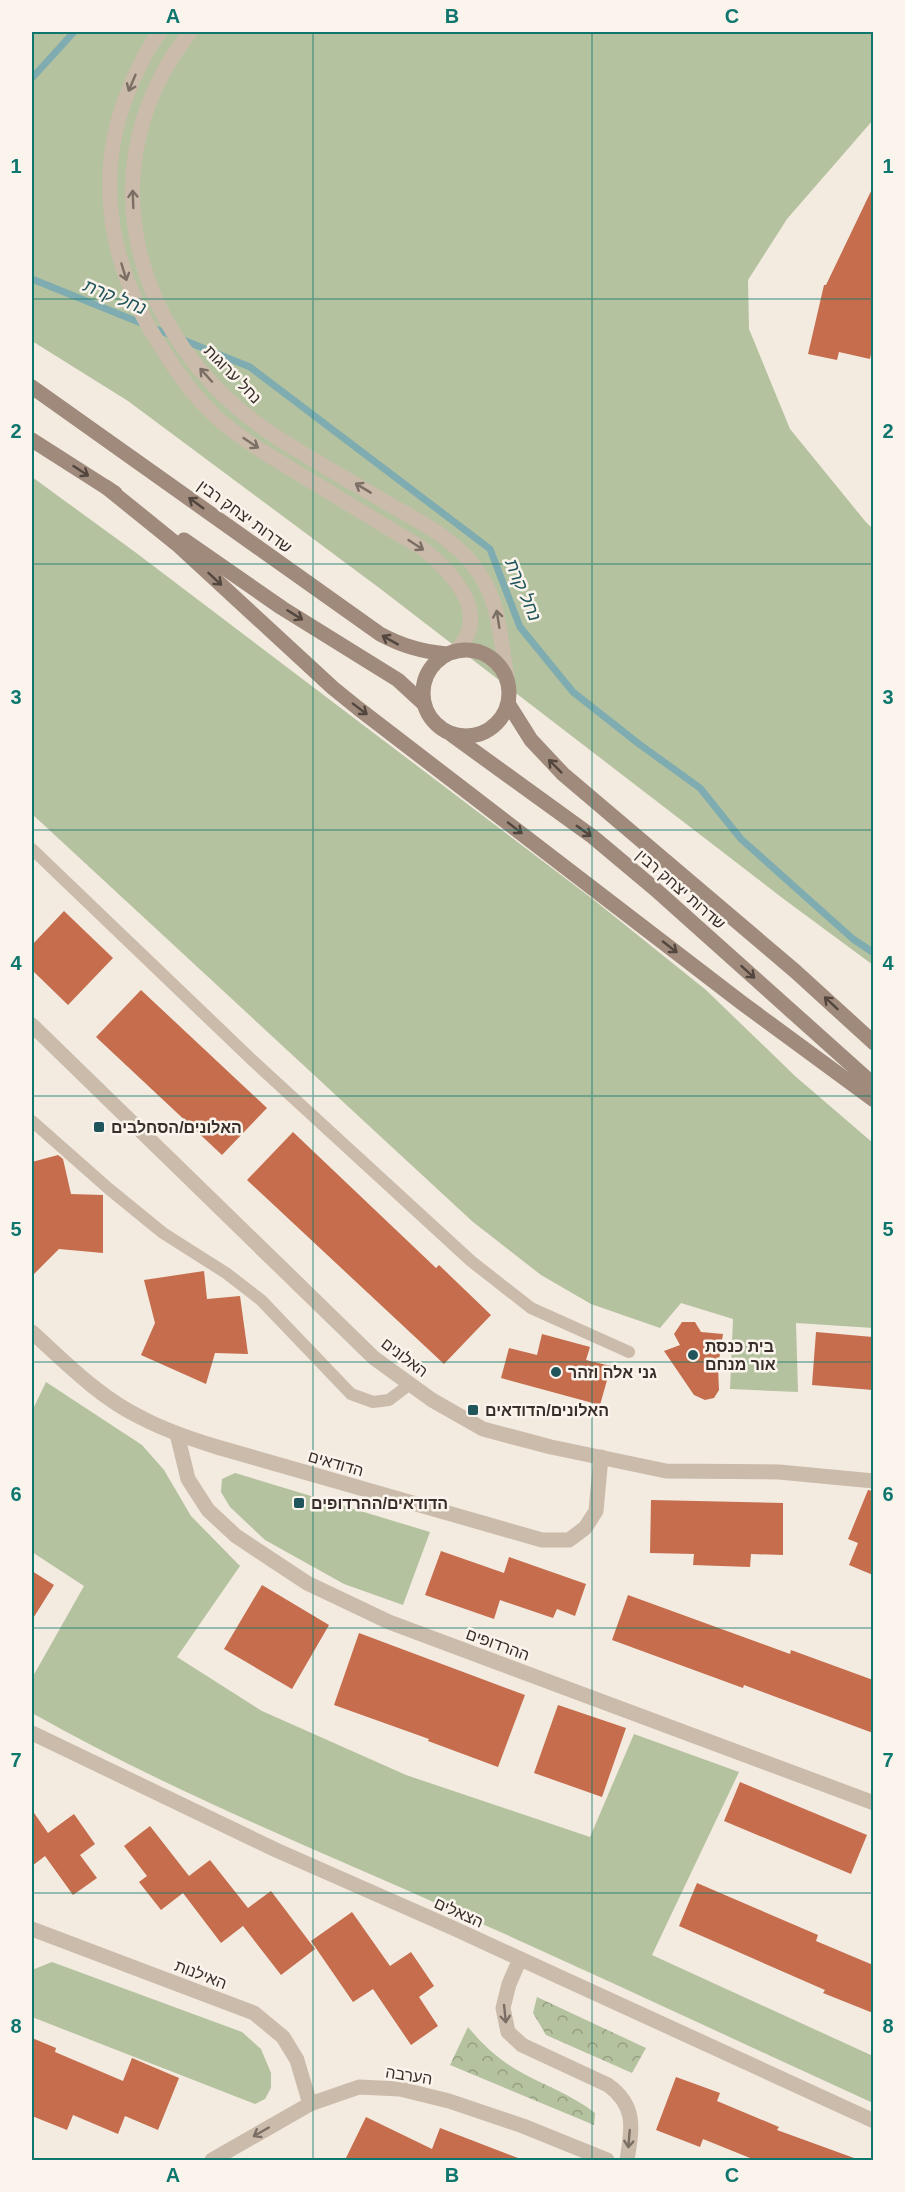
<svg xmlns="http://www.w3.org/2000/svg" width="905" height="2192" font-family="Arial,'Noto Sans Hebrew',sans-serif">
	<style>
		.green { fill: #b5c29f }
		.forest { fill: url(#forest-crowns) }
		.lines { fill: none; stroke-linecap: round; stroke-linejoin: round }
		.stream { stroke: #7facb0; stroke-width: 7 }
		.building { fill: #c56d4c }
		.service { stroke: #cbbbab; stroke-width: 12 }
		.minor { stroke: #cbbbab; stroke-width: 15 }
		.tertiary { stroke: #cbbbab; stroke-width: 15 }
		.secondary { stroke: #9f8a7c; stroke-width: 15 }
		.oneway { stroke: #7b6e64 }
		.oneway2 { stroke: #52463e }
		.grid { fill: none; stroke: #0f766e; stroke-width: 1.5; stroke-opacity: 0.55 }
		.poi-dot { fill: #20555b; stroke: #faf4ec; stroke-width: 2 }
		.labels { text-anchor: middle; stroke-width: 5; stroke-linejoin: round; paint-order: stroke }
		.street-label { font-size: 16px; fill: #392f2a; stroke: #faf4ec }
		.poi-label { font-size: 16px; font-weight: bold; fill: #392f2a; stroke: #faf4ec; text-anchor: start }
		.water-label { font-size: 18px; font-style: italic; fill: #20555b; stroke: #faf4ec }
		.neatline { fill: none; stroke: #0f766e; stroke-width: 2 }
		.grid-label { font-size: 20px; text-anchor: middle; font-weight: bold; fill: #0f766e }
	</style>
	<defs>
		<pattern id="forest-crowns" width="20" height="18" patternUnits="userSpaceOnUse" patternTransform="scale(1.5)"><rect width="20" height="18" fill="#b5c29f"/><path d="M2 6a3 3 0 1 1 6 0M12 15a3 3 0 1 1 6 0" fill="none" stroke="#949e82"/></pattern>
	</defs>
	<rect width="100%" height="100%" fill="#f3eae0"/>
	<g class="green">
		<polygon points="32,32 873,32 873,120 787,219 748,280 749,329 790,429 865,521 873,529 873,965 785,900 378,587 128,401 32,341"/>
		<polygon points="32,477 135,552 594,900 706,990 795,1076 873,1143 873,1328 796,1323 798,1392 730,1389 733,1319 681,1303 660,1328 591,1304 541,1275 473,1222 32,814"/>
		<path d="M46 1382 142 1445 164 1470 191 1516 240 1566 177 1657 262 1711 406 1775 590 1837 634 1734 739 1772 652 1955 873 2056V2103C735 2040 597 1975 458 1913 315 1849 168 1790 32 1713V1678L84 1586 32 1552V1411Z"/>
		<polygon points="235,1473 430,1532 403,1605 344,1584 265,1540 230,1507 221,1492 222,1479"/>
		<polygon points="52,1962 242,2032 261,2049 271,2073 271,2088 265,2099 255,2104 32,2017 32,1970"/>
	</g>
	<g class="forest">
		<polygon points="537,1997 646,2048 632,2073 546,2035 533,2013"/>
		<path d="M468 2027C482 2044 498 2059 517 2070 543 2085 571 2094 595 2113L594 2125 450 2065Z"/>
	</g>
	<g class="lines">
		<g class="stream">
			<polyline points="32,78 74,32"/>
			<polyline points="32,279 250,367 490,549 520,627 573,692 639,744 700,788 741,839 853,939 874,953"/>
		</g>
	</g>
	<g class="building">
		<polygon points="873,187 873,344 870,359 839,352 837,360 808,354 824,285 826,285"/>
		<polygon points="64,911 113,958 68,1005 32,970 32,945"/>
		<polygon points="141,990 267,1108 222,1155 96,1037"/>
		<polygon points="293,1132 436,1268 439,1265 491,1315 444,1364 247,1180"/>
		<polygon points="58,1155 63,1159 71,1194 103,1195 103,1253 59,1249 32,1276 32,1162"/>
		<polygon points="204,1271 207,1299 240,1296 248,1354 215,1353 206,1384 141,1355 155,1323 144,1280"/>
		<polygon points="682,1322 695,1322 701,1332 723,1334 718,1367 719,1390 714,1398 705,1400 694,1395 664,1351 680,1345 674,1334"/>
		<polygon points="816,1332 873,1337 873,1390 812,1385"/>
		<polygon points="542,1334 590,1347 586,1360 611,1366 600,1405 501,1378 509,1348 537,1355"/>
		<polygon points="868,1490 873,1491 873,1575 849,1565 858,1543 848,1539"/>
		<polygon points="651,1500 783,1503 783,1555 751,1554 750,1567 693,1565 694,1554 650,1553"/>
		<polygon points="441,1551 504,1573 509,1557 586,1584 575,1616 557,1609 553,1618 500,1600 494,1619 425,1595"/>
		<polygon points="32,1571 54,1585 32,1620"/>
		<polygon points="262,1585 329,1625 292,1689 224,1649"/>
		<polygon points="628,1595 790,1654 791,1650 873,1680 873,1733 744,1685 743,1688 612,1640"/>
		<polygon points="359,1633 525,1695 498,1767 428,1741 429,1739 334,1705"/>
		<polygon points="558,1705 626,1728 602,1797 534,1773"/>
		<polygon points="740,1782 867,1835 851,1874 724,1821"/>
		<polygon points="32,1810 48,1833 74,1814 95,1844 80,1855 97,1878 73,1895 45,1856 32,1866"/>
		<polygon points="150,1826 189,1876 210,1860 248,1908 271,1891 315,1949 281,1975 243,1926 221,1943 183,1893 161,1910 139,1882 147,1876 124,1846"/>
		<polygon points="697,1883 818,1935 816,1941 873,1965 873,2013 823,1993 825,1990 679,1926"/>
		<polygon points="352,1912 390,1966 411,1952 434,1986 419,1997 438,2026 411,2045 373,1989 353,2002 311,1941"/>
		<polygon points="32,2038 56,2048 55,2052 123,2081 132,2058 179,2078 158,2130 125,2116 118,2134 73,2115 67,2130 32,2116"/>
		<polygon points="676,2077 720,2093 717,2101 779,2127 777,2130 854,2158 853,2160 755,2160 703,2139 700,2147 656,2130"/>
		<polygon points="366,2117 432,2149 440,2128 518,2158 517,2160 345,2160"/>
	</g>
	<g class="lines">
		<g class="service">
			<polyline points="32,849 251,1059 471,1261 531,1308 629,1352"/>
			<polyline points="32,1121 109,1189 163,1233 226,1273 261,1300 351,1394 373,1402 389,1400 410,1384"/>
		</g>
		<g class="minor">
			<polyline points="32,1025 374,1358 432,1400 483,1429 551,1447 666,1471 779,1472 874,1481"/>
			<path d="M32 1332C65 1362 99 1397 140 1417 164 1430 191 1439 217 1447L542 1540H569L585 1528 596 1511 601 1457"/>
			<polyline points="177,1434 188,1479 208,1510 236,1536 307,1583 389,1622 874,1803"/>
			<polyline points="32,1929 254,2013 283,2037 297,2060 310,2104"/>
			<path d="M520 1959 509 1984 503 2008 508 2032 522 2045 608 2085C637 2106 632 2129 627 2160"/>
			<polyline points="212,2160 310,2104 359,2087 400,2089 449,2101 523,2126 607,2160"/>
		</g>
		<g class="tertiary">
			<path d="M160 32C147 48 138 68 130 87 91 178 111 273 165 353 179 376 196 398 216 417 243 441 275 459 306 478 344 501 383 525 422 548 453 573 493 615 455 652"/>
			<path d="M190 32C85 165 132 337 266 430 307 458 351 481 394 507 423 523 453 539 474 566 501 601 499 635 507 676"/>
			<polyline points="32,1733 276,1850 453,1928 874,2121"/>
		</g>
		<g class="secondary">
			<path d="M32 387 380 634C402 646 421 651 446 654"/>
			<polyline points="32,440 115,493"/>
			<polyline points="106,487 179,546 333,688 359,709 742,1003 874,1100"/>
			<polyline points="184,540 282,608 398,680 424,704"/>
			<circle cx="466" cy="693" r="43"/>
			<polyline points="509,705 531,740 563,774 795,971 874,1043"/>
			<polyline points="452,735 593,837 655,889 874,1085"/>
		</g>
	</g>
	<defs><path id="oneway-shaft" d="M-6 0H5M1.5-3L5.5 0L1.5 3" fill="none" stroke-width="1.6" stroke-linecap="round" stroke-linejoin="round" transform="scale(1.5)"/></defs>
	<g class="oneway">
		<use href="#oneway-shaft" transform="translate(132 83) rotate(113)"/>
		<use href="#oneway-shaft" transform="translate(133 199) rotate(-92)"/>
		<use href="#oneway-shaft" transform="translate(124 272) rotate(73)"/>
		<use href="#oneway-shaft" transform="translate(206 375) rotate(-132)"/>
		<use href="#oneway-shaft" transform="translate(251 443) rotate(34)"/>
		<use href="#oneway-shaft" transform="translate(363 488) rotate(-149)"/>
		<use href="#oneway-shaft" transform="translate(416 545) rotate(33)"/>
		<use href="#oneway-shaft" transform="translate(498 619) rotate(-99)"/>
		<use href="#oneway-shaft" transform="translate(505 2014) rotate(84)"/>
		<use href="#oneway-shaft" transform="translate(261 2132) rotate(150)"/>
		<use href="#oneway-shaft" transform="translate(629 2139) rotate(95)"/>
	</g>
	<g class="oneway2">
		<use href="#oneway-shaft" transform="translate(81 471) rotate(33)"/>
		<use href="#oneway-shaft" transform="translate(196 503) rotate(-144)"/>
		<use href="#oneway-shaft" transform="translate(215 579) rotate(43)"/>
		<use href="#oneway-shaft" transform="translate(295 615) rotate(32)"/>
		<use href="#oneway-shaft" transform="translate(390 640) rotate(-151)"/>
		<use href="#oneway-shaft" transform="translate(360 709) rotate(37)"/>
		<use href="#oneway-shaft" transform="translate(555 766) rotate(-135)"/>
		<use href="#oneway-shaft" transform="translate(515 828) rotate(38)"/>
		<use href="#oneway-shaft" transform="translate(584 831) rotate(36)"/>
		<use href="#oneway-shaft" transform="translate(670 947) rotate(38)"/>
		<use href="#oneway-shaft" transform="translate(748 972) rotate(42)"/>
		<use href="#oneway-shaft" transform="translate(831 1003) rotate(-137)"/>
	</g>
	<path class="grid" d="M313 32V2160M592 32V2160M32 299H874M32 564H874M32 830H874M32 1096H874M32 1362H874M32 1628H874M32 1893H874"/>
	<g class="poi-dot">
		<rect x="93" y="1121" width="12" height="12" rx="3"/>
		<circle cx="693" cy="1355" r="6"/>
		<circle cx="556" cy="1372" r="6"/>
		<rect x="467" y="1404" width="12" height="12" rx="3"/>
		<rect x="293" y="1497" width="12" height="12" rx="3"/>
	</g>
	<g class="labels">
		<g class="street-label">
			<text transform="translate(233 374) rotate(46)" y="6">נחל ערוגות</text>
			<text transform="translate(245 516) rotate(36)" y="6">שדרות יצחק רבין</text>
			<text transform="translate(681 889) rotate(41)" y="6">שדרות יצחק רבין</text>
			<text transform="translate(405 1357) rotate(37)" y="6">האלונים</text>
			<text transform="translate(336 1463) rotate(16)" y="6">הדודאים</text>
			<text transform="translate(498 1644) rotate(20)" y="6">ההרדופים</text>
			<text transform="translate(459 1912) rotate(24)" y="6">הצאלים</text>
			<text transform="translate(201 1974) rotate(21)" y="6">האילנות</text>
			<text transform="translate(409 2075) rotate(9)" y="6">הערבה</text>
		</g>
		<g class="poi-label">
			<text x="111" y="1133">האלונים/הסחלבים</text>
			<text x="705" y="1352">בית כנסת<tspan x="705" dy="18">אור מנחם</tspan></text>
			<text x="568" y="1378">גני אלה וזהר</text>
			<text x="485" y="1416">האלונים/הדודאים</text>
			<text x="311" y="1509">הדודאים/ההרדופים</text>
		</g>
		<g class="water-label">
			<text transform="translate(115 297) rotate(22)" y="6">נחל קרת</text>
			<text transform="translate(523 590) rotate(67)" y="6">נחל קרת</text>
		</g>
	</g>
	<rect width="905" height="2192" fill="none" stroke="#faf4ec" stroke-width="66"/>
	<rect x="33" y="33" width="839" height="2126" class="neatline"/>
	<g class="grid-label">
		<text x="173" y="23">A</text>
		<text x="452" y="23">B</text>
		<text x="732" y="23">C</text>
		<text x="16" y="173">1</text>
		<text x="888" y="173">1</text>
		<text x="16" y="438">2</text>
		<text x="888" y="438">2</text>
		<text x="16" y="704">3</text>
		<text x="888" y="704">3</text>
		<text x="16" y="970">4</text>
		<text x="888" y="970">4</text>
		<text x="16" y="1236">5</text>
		<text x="888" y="1236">5</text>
		<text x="16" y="1501">6</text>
		<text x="888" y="1501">6</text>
		<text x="16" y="1767">7</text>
		<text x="888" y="1767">7</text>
		<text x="16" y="2033">8</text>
		<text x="888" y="2033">8</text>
		<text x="173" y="2182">A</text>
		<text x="452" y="2182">B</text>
		<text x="732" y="2182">C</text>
	</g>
</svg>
